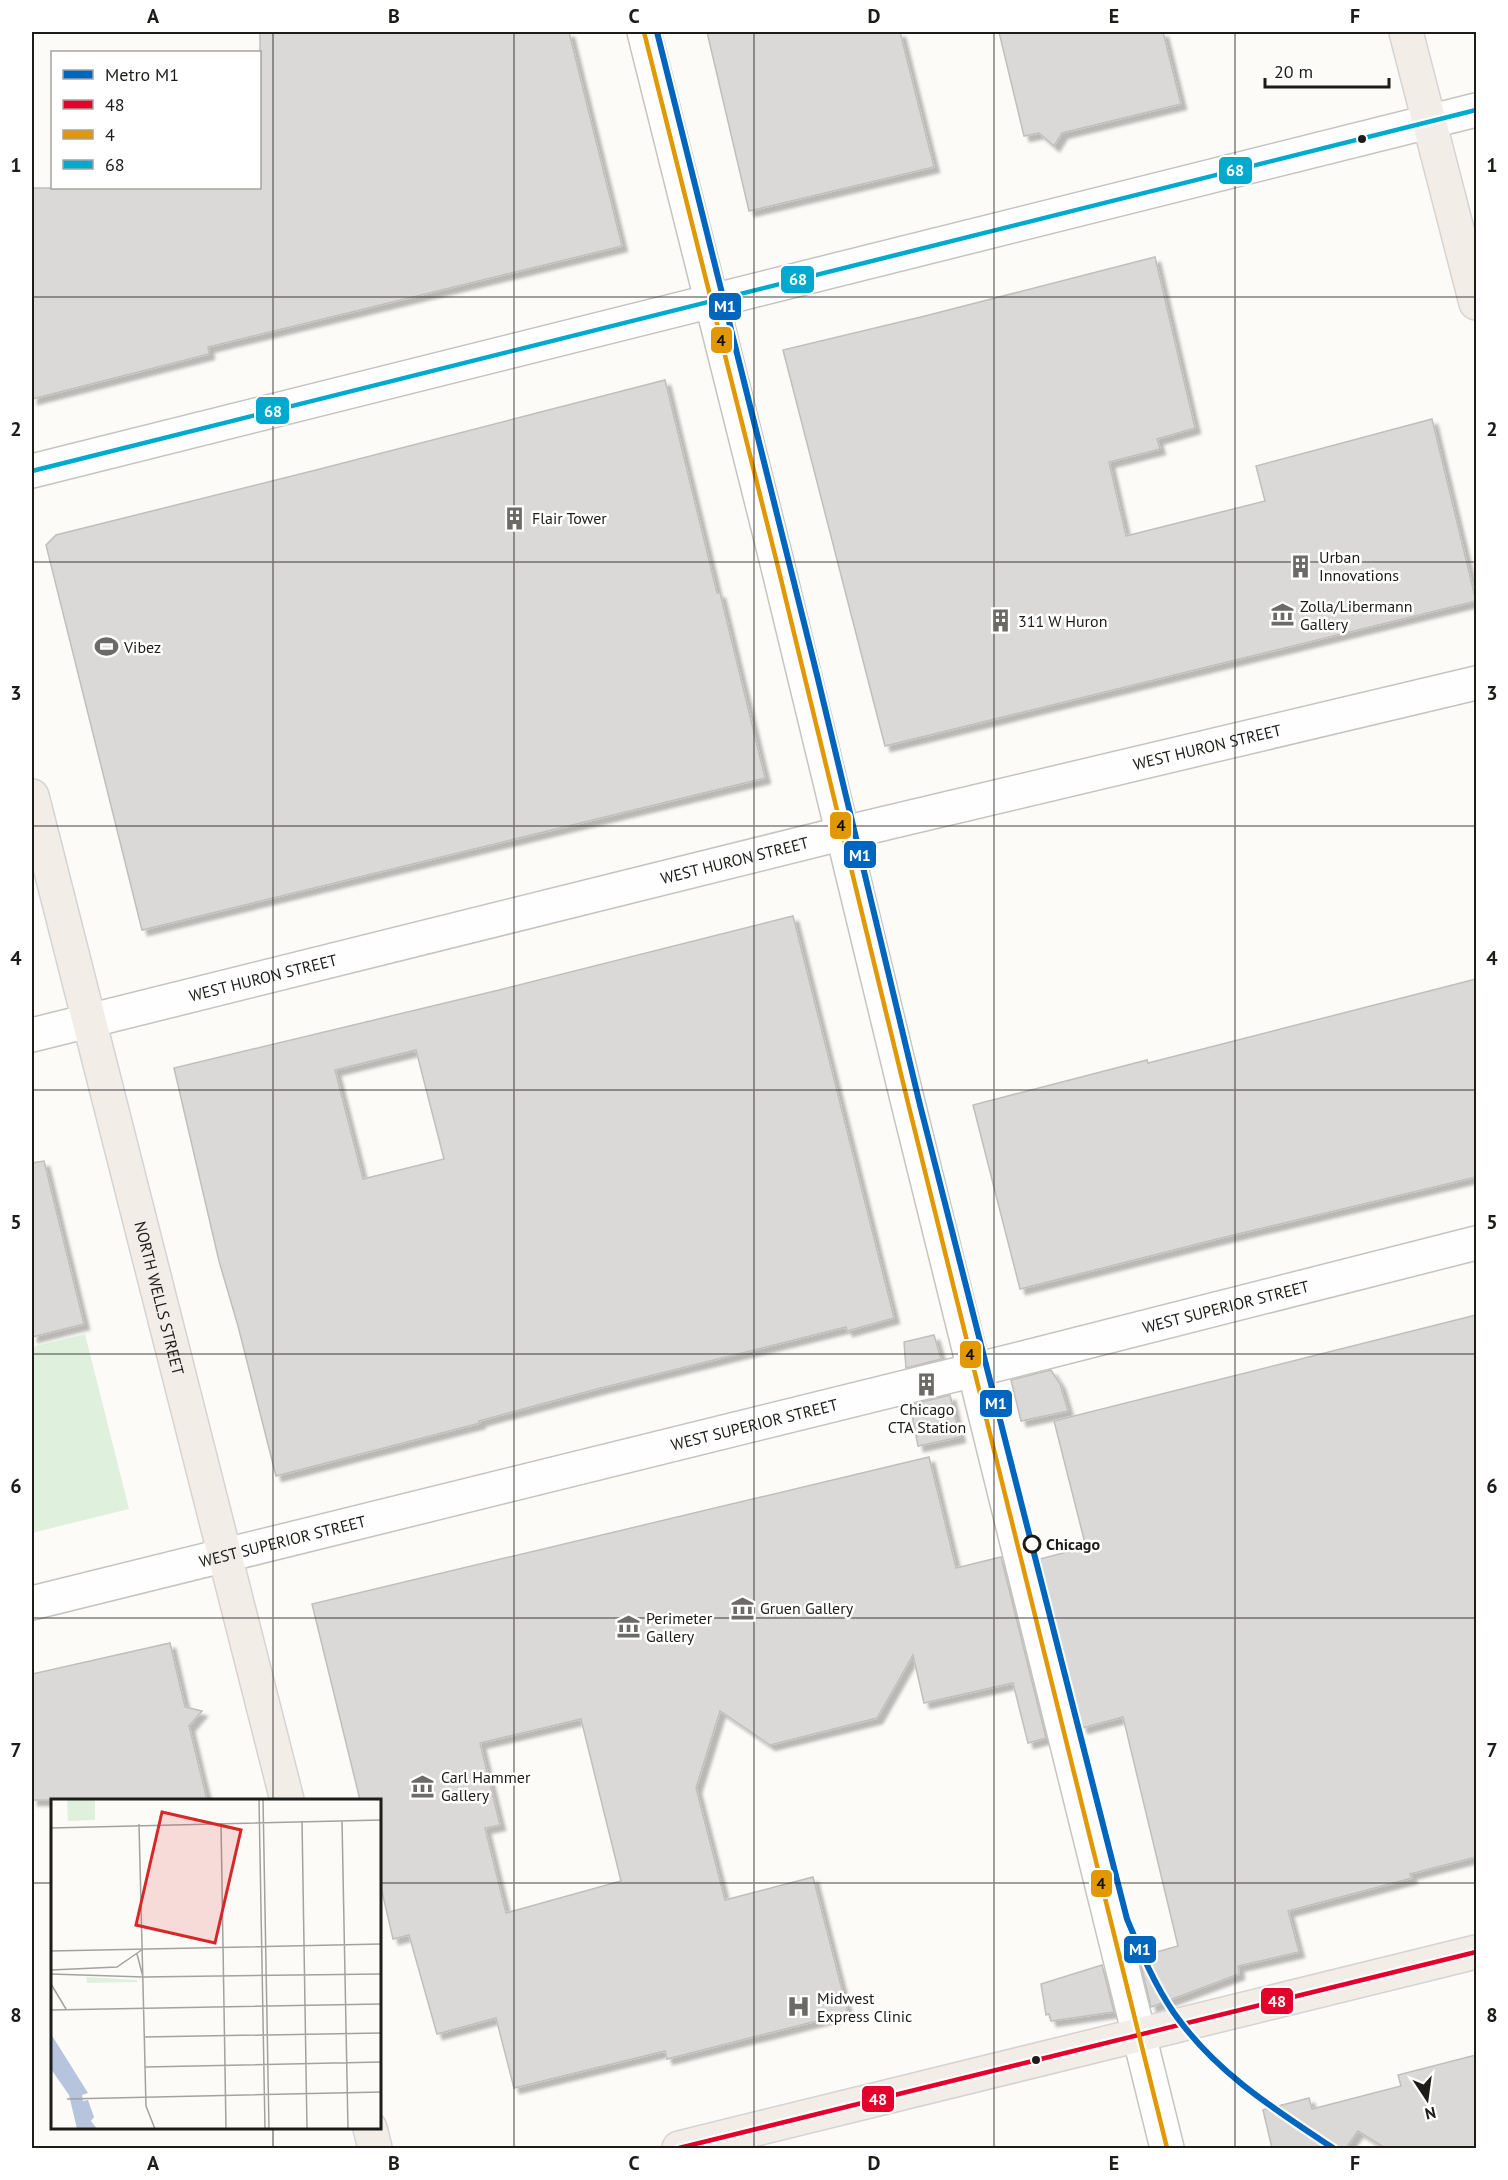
<svg xmlns="http://www.w3.org/2000/svg" width="1508" height="2180" font-family="'PT Sans',sans-serif">
	<style>
		.green { fill: #dff1dd }
		.building { fill: #dbd9d8; stroke: #c1bfbe; stroke-width: 1.5; fill-rule: evenodd; filter: url(#shadow) }
		.lines { fill: none; stroke-linecap: round; stroke-linejoin: round }
		.minor-casing { stroke: #c6c4c1; stroke-width: 36 }
		.major-casing { stroke: #d6d4d2; stroke-width: 36 }
		.minor { stroke: #fffefe; stroke-width: 33 }
		.major { stroke: #f2ede7; stroke-width: 33 }
		.bus-1-casing { stroke: #fff; stroke-width: 9 }
		.bus-2-casing { stroke: #fff; stroke-width: 9 }
		.bus-3-casing { stroke: #fff; stroke-width: 9 }
		.bus-1 { stroke: #e4002b; stroke-width: 4.5 }
		.bus-2 { stroke: #e19802; stroke-width: 4.5 }
		.bus-3 { stroke: #00a9ce; stroke-width: 4.5 }
		.metro-1-casing { stroke: #fff; stroke-width: 10 }
		.metro-1 { stroke: #0065bd; stroke-width: 6 }
		.grid { fill: none; stroke: #1d1c19; stroke-width: 1.5; stroke-opacity: 0.55 }
		.bus-dot { fill: #1d1c19; stroke: #fff; stroke-width: 2 }
		.stop-dot { fill: #fff; stroke: #1d1c19; stroke-width: 3 }
		.labels { text-anchor: middle; stroke-width: 5; stroke-linejoin: round; paint-order: stroke }
		.poi-label { font-size: 16px; fill: #1d1c19; stroke: #fff; text-anchor: start }
		.street-label { font-size: 16px; fill: #1d1c19; stroke: #fff }
		.stop-label { font-size: 16px; font-weight: bold; fill: #1d1c19; stroke: #fff; text-anchor: start }
		.inset-road { fill: none; stroke: #a3a29e; stroke-width: 1.5 }
		.view { fill: #d62828; fill-opacity: 0.15; stroke: #d62828; stroke-width: 3 }
		.inset-edge { fill: none; stroke: #1d1c19; stroke-width: 3 }
		.line-badge { stroke: #fff; stroke-width: 2 }
		.badge-label { font-size: 16px; text-anchor: middle; font-weight: bold; fill: #fff }
		.pale-badge-label { font-size: 16px; text-anchor: middle; font-weight: bold; fill: #111 }
		.neatline { fill: none; stroke: #1d1c19; stroke-width: 2 }
		.grid-label { font-size: 20px; text-anchor: middle; font-weight: bold; fill: #1d1c19 }
	</style>
	<defs>
		<filter id="shadow"><feDropShadow dx="5.5" dy="5.5" stdDeviation="1.5" flood-color="#0004"/></filter>
	</defs>
	<rect width="100%" height="100%" fill="#fcfbf7"/>
	<polygon class="green" points="85,1334 129,1509 32,1533 32,1347"/>
	<g class="building">
		<polygon points="260,32 569,32 622,246 208,347 209,354 32,399 32,188 260,188"/>
		<polygon points="707,32 900,32 934,167 749,211"/>
		<polygon points="999,32 1163,32 1181,104 1062,133 1054,146 1039,133 1024,136"/>
		<polygon points="1155,257 1195,428 1157,439 1160,449 1109,462 1126,536 1265,501 1256,466 1432,419 1476,601 885,746 783,350 925,316"/>
		<polygon points="665,380 717,593 720,593 765,778 142,930 46,545 56,535 316,470"/>
		<path d="M793 916 894 1318 847 1331 846 1327 597 1389 479 1421 480 1423 276 1476 238 1326 219 1261 174 1068 495 991ZM416 1050 444 1159 363 1179 335 1070Z"/>
		<polygon points="1476,979 1476,1177 1217,1239 1020,1289 973,1105 1147,1060 1148,1063"/>
		<polygon points="44,1161 84,1324 32,1337 32,1163"/>
		<polygon points="1476,1315 1476,1857 1410,1874 1412,1878 1288,1911 1299,1952 1238,1966 1239,1974 1151,2007 1139,1957 1178,1946 1123,1717 1082,1728 1040,1559 1086,1547 1054,1421"/>
		<polygon points="934,1335 941,1359 906,1368 904,1342"/>
		<polygon points="1051,1370 1060,1384 1068,1411 1021,1421 1011,1380"/>
		<polygon points="950,1395 960,1437 918,1446 910,1405"/>
		<path d="M929 1457 956 1568 1001 1557 1046 1738 1028 1743 1013 1683 924 1703 913 1655 877 1718 770 1745 720 1711 696 1788 725 1900 813 1877 848 2013 667 2059 665 2051 514 2088 496 2018 437 2034 409 1935 393 1939 380 1883V1800H360L312 1604ZM581 1719 621 1881 506 1913 485 1828 500 1825 480 1743Z"/>
		<polygon points="170,1643 185,1707 202,1711 189,1726 207,1800 32,1800 32,1674"/>
		<polygon points="1102,1965 1114,2012 1051,2021 1049,2014 1046,2015 1041,1984"/>
		<polygon points="1476,2055 1476,2148 1385,2148 1358,2131 1346,2148 1272,2148 1263,2110 1309,2098 1312,2109 1401,2086 1398,2075"/>
	</g>
	<g class="lines">
		<defs>
			<g id="minor">
				<polyline points="644,32 777,563 908,1103 1167,2148"/>
				<polyline points="32,471 1476,110"/>
				<path id="s1" d="M32 1035 844 833 1476 683"/>
				<path id="s2" d="M32 1603 1031 1356 1476 1243"/>
			</g>
			<g id="major">
				<polyline points="1406,32 1476,303"/>
				<path id="s3" d="M32 796 287 1800"/>
				<polyline points="370,2128 375,2148"/>
				<polyline points="679,2148 1476,1952"/>
			</g>
		</defs>
		<use href="#minor" class="minor-casing"/>
		<use href="#major" class="major-casing"/>
		<use href="#minor" class="minor"/>
		<use href="#major" class="major"/>
		<defs>
			<polyline id="bus-1" points="679,2148 1476,1952"/>
			<polyline id="bus-2" points="644,32 777,563 908,1103 1167,2148"/>
			<polyline id="bus-3" points="32,471 1476,110"/>
		</defs>
		<use href="#bus-1" class="bus-1-casing"/>
		<use href="#bus-2" class="bus-2-casing"/>
		<use href="#bus-3" class="bus-3-casing"/>
		<use href="#bus-1" class="bus-1"/>
		<use href="#bus-2" class="bus-2"/>
		<use href="#bus-3" class="bus-3"/>
		<defs>
			<path id="metro-1" d="M657 32 817 675 920 1105 1127 1919C1140 1950 1154 1984 1174 2013 1215 2072 1274 2109 1333 2148"/>
		</defs>
		<use href="#metro-1" class="metro-1-casing"/>
		<use href="#metro-1" class="metro-1"/>
	</g>
	<path class="grid" d="M273 32V1800M514 32V2148M754 32V2148M994 32V2148M1235 32V2148M32 297H1476M32 562H1476M32 826H1476M32 1090H1476M32 1354H1476M32 1618H1476M32 1883H52M380 1883H1476M273 2128V2148"/>
	<defs>
		<symbol id="building-bare" viewBox="-9 -9 18 18"><path d="M-4-6H4V6H1V3H-1V6H-4ZM-2.5-4.3h1.7v1.8h-1.7ZM.8-4.3h1.7v1.8H.8ZM-2.5-1h1.7V.8h-1.7ZM.8-1h1.7V.8H.8Z" fill="#6b6a67" stroke="#fff" stroke-width="2.5" paint-order="stroke"/></symbol>
		<symbol id="museum-bare" viewBox="-9 -9 18 18"><path d="M0-6L6-3V-2H-6V-3ZM-5-1h2V3h-2ZM-1-1h2V3h-2ZM3-1h2V3H3ZM-6 4H6V6H-6Z" fill="#6b6a67" stroke="#fff" stroke-width="2.5" paint-order="stroke"/></symbol>
		<symbol id="stadium-bare" viewBox="-9 -9 18 18"><path d="M0-5a6.5 5 0 1 0 0 10a6.5 5 0 1 0 0-10ZM-3.5-1.8h7v3.6h-7Z" fill="#6b6a67" stroke="#fff" stroke-width="2.5" paint-order="stroke"/></symbol>
		<symbol id="hospital-bare" viewBox="-9 -9 18 18"><path d="M-5-5h3v3.5h4V-5h3V5h-3V1.5h-4V5h-3Z" fill="#6b6a67" stroke="#fff" stroke-width="2.5" paint-order="stroke"/></symbol>
	</defs>
	<g fill-rule="evenodd">
		<use href="#building-bare" x="498" y="502" width="33" height="33"/>
		<use href="#building-bare" x="1284" y="550" width="33" height="33"/>
		<use href="#museum-bare" x="1266" y="598" width="33" height="33"/>
		<use href="#building-bare" x="984" y="604" width="33" height="33"/>
		<use href="#stadium-bare" x="90" y="630" width="33" height="33"/>
		<use href="#building-bare" x="910" y="1368" width="33" height="33"/>
		<use href="#museum-bare" x="726" y="1592" width="33" height="33"/>
		<use href="#museum-bare" x="612" y="1610" width="33" height="33"/>
		<use href="#museum-bare" x="406" y="1770" width="33" height="33"/>
		<use href="#hospital-bare" x="782" y="1990" width="33" height="33"/>
	</g>
	<g class="bus-dot">
		<circle cx="1362" cy="139" r="5"/>
		<circle cx="1036" cy="2060" r="5"/>
	</g>
	<circle class="stop-dot" cx="1032" cy="1544" r="8"/>
	<g class="labels">
		<g class="poi-label">
			<text x="532" y="524">Flair Tower</text>
			<text x="1319" y="563">Urban<tspan x="1319" dy="18">Innovations</tspan></text>
			<text x="1300" y="612">Zolla/Libermann<tspan x="1300" dy="18">Gallery</tspan></text>
			<text x="1018" y="627">311 W Huron</text>
			<text x="124" y="653">Vibez</text>
			<text x="927" y="1415" text-anchor="middle">Chicago<tspan x="927" dy="18">CTA Station</tspan></text>
			<text x="760" y="1614">Gruen Gallery</text>
			<text x="646" y="1624">Perimeter<tspan x="646" dy="18">Gallery</tspan></text>
			<text x="441" y="1783">Carl Hammer<tspan x="441" dy="18">Gallery</tspan></text>
			<text x="817" y="2004">Midwest<tspan x="817" dy="18">Express Clinic</tspan></text>
		</g>
		<g class="street-label">
			<text dy="6" stroke="none"><textPath href="#s1" startOffset="1210">WEST HURON STREET</textPath></text>
			<text dy="6" stroke="none"><textPath href="#s1" startOffset="724">WEST HURON STREET</textPath></text>
			<text dy="6" stroke="none"><textPath href="#s1" startOffset="238">WEST HURON STREET</textPath></text>
			<text dy="6" stroke="none"><textPath href="#s3" startOffset="518">NORTH WELLS STREET</textPath></text>
			<text dy="6" stroke="none"><textPath href="#s2" startOffset="1230">WEST SUPERIOR STREET</textPath></text>
			<text dy="6" stroke="none"><textPath href="#s2" startOffset="744">WEST SUPERIOR STREET</textPath></text>
			<text dy="6" stroke="none"><textPath href="#s2" startOffset="258">WEST SUPERIOR STREET</textPath></text>
		</g>
		<g class="stop-label">
			<text x="1046" y="1550">Chicago</text>
		</g>
	</g>
	<g transform="translate(51 1799)">
		<rect width="330" height="330" fill="#fcfbf7"/>
		<path d="M16 0H44V21L17 22ZM35 178 86 181V183L36 184Z" fill="#dff1dd"/>
		<path d="M0 235 37 294 31 296 32 302 37 301 43 318 40 322 46 330H26L18 296 0 270Z" fill="#b7c4de"/>
		<path class="inset-road" d="M208 0 214 330M212 0 218 330M251 22 256 330M291 22 297 330M170 24 175 330M88 25 95 307 104 330M0 29 330 21M0 152 330 145M0 171 66 168 92 150M0 175 92 178 86 155M92 178 330 175M0 185 15 210M0 211 330 205M93 238 330 234M94 268 330 263M16 300 330 293"/>
		<path class="view" d="M111 13 190 31 164 144 85 126Z"/>
		<rect width="330" height="330" class="inset-edge"/>
	</g>
	<g class="line-badge">
		<rect x="1218" y="156" width="35" height="29" rx="6" fill="#00a9ce"/>
		<rect x="780" y="265" width="35" height="29" rx="6" fill="#00a9ce"/>
		<rect x="708" y="292" width="34" height="29" rx="6" fill="#0065bd"/>
		<rect x="710" y="326" width="23" height="28" rx="6" fill="#e19802"/>
		<rect x="255" y="396" width="35" height="29" rx="6" fill="#00a9ce"/>
		<rect x="829" y="811" width="23" height="29" rx="6" fill="#e19802"/>
		<rect x="843" y="840" width="34" height="29" rx="6" fill="#0065bd"/>
		<rect x="959" y="1340" width="23" height="29" rx="6" fill="#e19802"/>
		<rect x="979" y="1389" width="34" height="29" rx="6" fill="#0065bd"/>
		<rect x="1090" y="1869" width="23" height="29" rx="6" fill="#e19802"/>
		<rect x="1123" y="1935" width="34" height="29" rx="6" fill="#0065bd"/>
		<rect x="1260" y="1987" width="34" height="28" rx="6" fill="#e4002b"/>
		<rect x="861" y="2085" width="34" height="28" rx="6" fill="#e4002b"/>
	</g>
	<g class="badge-label">
		<text x="1235" y="176">68</text>
		<text x="798" y="285">68</text>
		<text x="725" y="312">M1</text>
		<text x="273" y="417">68</text>
		<text x="860" y="861">M1</text>
		<text x="996" y="1409">M1</text>
		<text x="1140" y="1955">M1</text>
		<text x="1277" y="2007">48</text>
		<text x="878" y="2105">48</text>
	</g>
	<g class="pale-badge-label">
		<text x="721" y="346">4</text>
		<text x="841" y="831">4</text>
		<text x="970" y="1360">4</text>
		<text x="1101" y="1889">4</text>
	</g>
	<rect width="1508" height="2180" fill="none" stroke="#ffffff" stroke-width="66"/>
	<rect x="51" y="51" width="210" height="138" fill="#ffffff" stroke="#a5a4a3" stroke-width="1.5"/>
	<rect x="63" y="70" width="30" height="9" fill="#0065bd" stroke="#a5a4a3" stroke-width="1.5"/>
	<text x="105" y="81" font-size="18" fill="#1d1c19">Metro M1</text>
	<rect x="63" y="100" width="30" height="9" fill="#e4002b" stroke="#a5a4a3" stroke-width="1.5"/>
	<text x="105" y="111" font-size="18" fill="#1d1c19">48</text>
	<rect x="63" y="130" width="30" height="9" fill="#e19802" stroke="#a5a4a3" stroke-width="1.5"/>
	<text x="105" y="141" font-size="18" fill="#1d1c19">4</text>
	<rect x="63" y="160" width="30" height="9" fill="#00a9ce" stroke="#a5a4a3" stroke-width="1.5"/>
	<text x="105" y="171" font-size="18" fill="#1d1c19">68</text>
	<g transform="translate(1427 2099) rotate(167)" stroke="#ffffff" stroke-width="4.5" paint-order="stroke">
	<path d="M0-4.5L10 22L0 15L-10 22Z" fill="#1d1c19"/>
	<text y="-9" font-size="16" font-weight="bold" text-anchor="middle" fill="#1d1c19">N</text>
	</g>
	<path d="M1265 78v9h124v-9" fill="none" stroke="#1d1c19" stroke-width="3"/>
	<text x="1274" y="78" font-size="18" fill="#1d1c19" stroke="#ffffff" stroke-width="4.5" paint-order="stroke">20 m</text>
	<rect x="33" y="33" width="1442" height="2114" class="neatline"/>
	<g class="grid-label">
		<text x="153" y="23">A</text>
		<text x="394" y="23">B</text>
		<text x="634" y="23">C</text>
		<text x="874" y="23">D</text>
		<text x="1114" y="23">E</text>
		<text x="1355" y="23">F</text>
		<text x="16" y="172">1</text>
		<text x="1492" y="172">1</text>
		<text x="16" y="436">2</text>
		<text x="1492" y="436">2</text>
		<text x="16" y="700">3</text>
		<text x="1492" y="700">3</text>
		<text x="16" y="965">4</text>
		<text x="1492" y="965">4</text>
		<text x="16" y="1229">5</text>
		<text x="1492" y="1229">5</text>
		<text x="16" y="1493">6</text>
		<text x="1492" y="1493">6</text>
		<text x="16" y="1757">7</text>
		<text x="1492" y="1757">7</text>
		<text x="16" y="2022">8</text>
		<text x="1492" y="2022">8</text>
		<text x="153" y="2170">A</text>
		<text x="394" y="2170">B</text>
		<text x="634" y="2170">C</text>
		<text x="874" y="2170">D</text>
		<text x="1114" y="2170">E</text>
		<text x="1355" y="2170">F</text>
	</g>
</svg>
